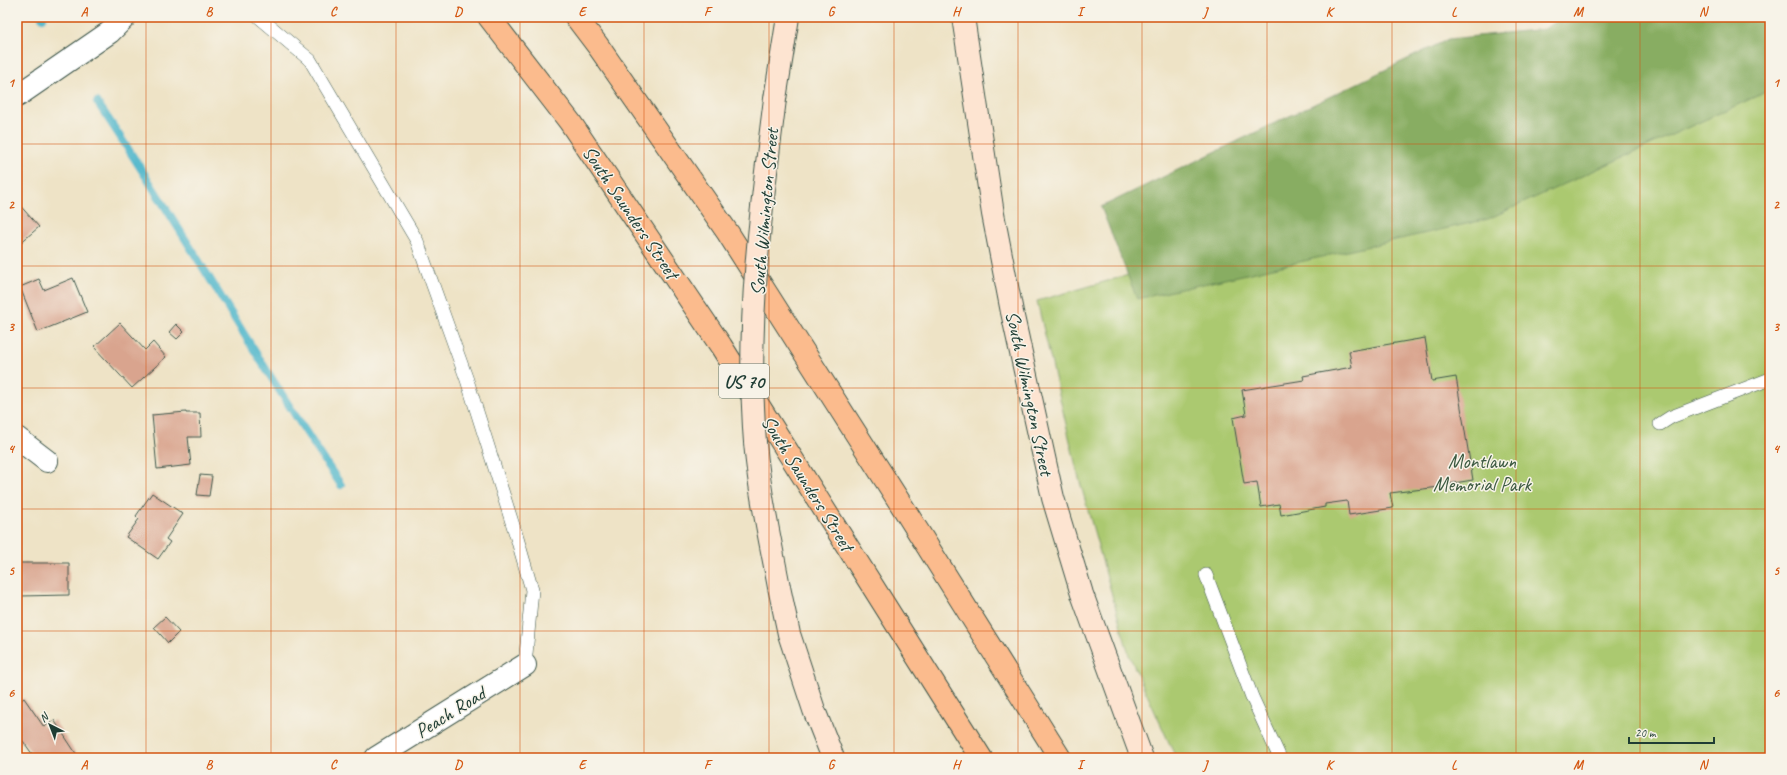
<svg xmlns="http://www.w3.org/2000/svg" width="1787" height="775" font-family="Caveat,sans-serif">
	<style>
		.green { fill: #abc970; stroke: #658352 }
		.forest { fill: #88ad62; stroke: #54754b }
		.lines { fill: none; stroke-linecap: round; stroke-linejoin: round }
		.stream { stroke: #4cb5ca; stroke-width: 8 }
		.building { fill: #d9a48e }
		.lane-casing { stroke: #3e564a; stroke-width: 14 }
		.street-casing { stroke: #3e564a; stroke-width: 24 }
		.secondary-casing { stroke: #3e564a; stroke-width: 24 }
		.highway-casing { stroke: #3e564a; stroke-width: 24 }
		.lane { stroke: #fff; stroke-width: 13 }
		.street { stroke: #fff; stroke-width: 22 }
		.secondary { stroke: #fde4d1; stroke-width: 22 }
		.highway { stroke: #fbbb8d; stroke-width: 22 }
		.secondary-bridge-casing { stroke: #3e564a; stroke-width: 24; stroke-linecap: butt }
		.secondary-bridge { stroke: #fde4d1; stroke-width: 22 }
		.grid { fill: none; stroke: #d45610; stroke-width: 1; stroke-opacity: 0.55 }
		.labels { text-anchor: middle; stroke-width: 3; stroke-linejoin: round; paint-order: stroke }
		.shield { fill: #f7f3e8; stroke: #60746a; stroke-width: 1 }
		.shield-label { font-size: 19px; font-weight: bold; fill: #1f3d34 }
		.street-label { font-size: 20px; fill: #1f3d34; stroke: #f7f3e8 }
		.park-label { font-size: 20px; fill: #3b5940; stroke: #f7f3e8 }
		.neatline { fill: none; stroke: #d45610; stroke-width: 1.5 }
		.grid-label { font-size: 13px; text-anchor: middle; font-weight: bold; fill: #d45610 }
	</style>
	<rect width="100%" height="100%" fill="#f7f3e8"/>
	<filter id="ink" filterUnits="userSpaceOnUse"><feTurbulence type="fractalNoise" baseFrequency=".025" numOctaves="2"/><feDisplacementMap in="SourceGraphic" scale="8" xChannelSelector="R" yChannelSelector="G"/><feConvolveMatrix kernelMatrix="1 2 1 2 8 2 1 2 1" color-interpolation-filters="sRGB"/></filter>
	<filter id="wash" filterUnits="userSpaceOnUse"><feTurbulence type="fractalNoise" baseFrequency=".012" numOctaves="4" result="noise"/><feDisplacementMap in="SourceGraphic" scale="16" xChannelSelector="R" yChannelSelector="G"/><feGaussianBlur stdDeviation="0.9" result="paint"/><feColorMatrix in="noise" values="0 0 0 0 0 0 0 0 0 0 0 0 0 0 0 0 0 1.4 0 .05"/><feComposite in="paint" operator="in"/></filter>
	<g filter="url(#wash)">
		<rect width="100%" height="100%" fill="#eee3c6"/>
		<polygon class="green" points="1770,63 1770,758 1176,758 1129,655 1078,475 1037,301 1632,132"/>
		<polygon class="forest" points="1564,17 1770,17 1770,90 1488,219 1137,299 1101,207 1449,39 1544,29"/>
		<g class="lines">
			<g class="stream">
				<polyline points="42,17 43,18"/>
				<path d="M97 102C182 227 256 360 341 485"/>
			</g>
		</g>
		<g id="blocks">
			<g class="building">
				<polygon points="17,202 39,227 19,244 17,241"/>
				<polygon points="73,278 87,312 38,332 20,287 39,279 44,290"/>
				<polygon points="120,323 145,350 153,342 166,357 132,388 94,347"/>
				<polygon points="176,324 184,332 177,339 169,332"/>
				<polygon points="1425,338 1432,381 1456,377 1473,480 1448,484 1448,486 1390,493 1393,508 1349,515 1347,501 1325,504 1325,507 1281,515 1279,504 1261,507 1257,482 1244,484 1233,418 1246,415 1242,390 1304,380 1303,376 1352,367 1349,351"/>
				<polygon points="186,412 186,413 200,413 201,437 188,437 191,465 157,469 152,415"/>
				<polygon points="200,475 212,476 209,496 197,495"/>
				<polygon points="152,493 183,514 166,539 170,542 158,559 126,537 139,519 136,516"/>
				<polygon points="19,563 69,563 69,595 20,596"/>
				<polygon points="165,617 179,632 168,643 154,627"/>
				<polygon points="24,698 44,727 54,720 79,758 35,758 23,741 17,745 17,703"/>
			</g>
		</g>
	</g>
	<g filter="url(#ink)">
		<use href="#blocks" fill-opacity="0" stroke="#3e564a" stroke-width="1"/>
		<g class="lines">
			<defs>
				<g id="lane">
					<polyline points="259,17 310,60 417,241 467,380 517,538 532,590 525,665"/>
					<polyline points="1660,424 1671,417 1770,379"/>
					<polyline points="1206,575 1252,697 1280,758"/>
				</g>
				<g id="street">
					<polyline points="17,96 110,32 125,17"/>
					<polyline points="17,438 47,461"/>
					<polyline points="376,758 525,665"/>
				</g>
				<g id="secondary">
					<polyline points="963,17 993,214 1012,312 1053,498 1082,594 1142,758"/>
					<polyline points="775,99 788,17"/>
					<polyline points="779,587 789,634 814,710 833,758"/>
				</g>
				<g id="highway">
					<polyline points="489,17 570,122 721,346 981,758"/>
					<polyline points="576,17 598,46 728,233 904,509 1060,758"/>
				</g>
			</defs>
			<use href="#lane" class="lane-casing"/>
			<use href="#street" class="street-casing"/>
			<use href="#secondary" class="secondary-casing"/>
			<use href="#highway" class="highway-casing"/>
			<use href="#lane" class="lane"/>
			<use href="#street" class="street"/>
			<use href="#secondary" class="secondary"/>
			<use href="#highway" class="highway"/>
			<defs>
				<path id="secondary-bridge" d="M775 99C761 208 747 318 754 428 757 482 769 534 779 587"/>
			</defs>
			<use href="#secondary-bridge" class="secondary-bridge-casing"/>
			<use href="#secondary-bridge" class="secondary-bridge"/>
		</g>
	</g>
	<path class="grid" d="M146 17V758M271 17V758M396 17V758M520 17V758M644 17V758M769 17V758M894 17V758M1018 17V758M1142 17V758M1267 17V758M1392 17V758M1516 17V758M1640 17V758M17 144H1770M17 266H1770M17 388H1770M17 509H1770M17 631H1770"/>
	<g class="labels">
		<rect class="shield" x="719" y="364" width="50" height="34" rx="3"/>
		<g class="shield-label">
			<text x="744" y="388">US 70</text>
		</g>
		<g class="street-label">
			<text transform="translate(631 212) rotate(56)" y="7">South Saunders Street</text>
			<text transform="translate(764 212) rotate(-85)" y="7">South Wilmington Street</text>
			<text transform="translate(1030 393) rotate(78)" y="7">South Wilmington Street</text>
			<text transform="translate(808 483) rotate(58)" y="7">South Saunders Street</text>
			<text transform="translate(450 712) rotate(-32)" y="7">Peach Road</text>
		</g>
		<g class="park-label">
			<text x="1482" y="468">Montlawn<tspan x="1482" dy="23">Memorial Park</tspan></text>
		</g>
	</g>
	<rect width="1787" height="775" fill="none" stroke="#f7f3e8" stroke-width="44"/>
	<g transform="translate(50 725) rotate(318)" stroke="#f7f3e8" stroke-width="3" paint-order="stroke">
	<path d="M0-3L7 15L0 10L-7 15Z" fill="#1f3d34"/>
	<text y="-6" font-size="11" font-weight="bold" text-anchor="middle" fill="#1f3d34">N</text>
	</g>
	<path d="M1629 737v6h85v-6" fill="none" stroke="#1f3d34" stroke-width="2"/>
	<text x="1635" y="737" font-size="12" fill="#1f3d34" stroke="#f7f3e8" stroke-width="3" paint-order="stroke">20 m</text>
	<rect x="22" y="22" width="1743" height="731" class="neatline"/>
	<g class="grid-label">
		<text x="84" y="16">A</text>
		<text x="209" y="16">B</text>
		<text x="333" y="16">C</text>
		<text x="458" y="16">D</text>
		<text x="582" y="16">E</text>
		<text x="707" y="16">F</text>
		<text x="831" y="16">G</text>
		<text x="956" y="16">H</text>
		<text x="1080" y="16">I</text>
		<text x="1205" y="16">J</text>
		<text x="1329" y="16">K</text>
		<text x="1454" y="16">L</text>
		<text x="1578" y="16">M</text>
		<text x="1703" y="16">N</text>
		<text x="11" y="87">1</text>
		<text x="1776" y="87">1</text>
		<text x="11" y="209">2</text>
		<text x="1776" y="209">2</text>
		<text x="11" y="331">3</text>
		<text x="1776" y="331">3</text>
		<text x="11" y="453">4</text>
		<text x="1776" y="453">4</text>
		<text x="11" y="575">5</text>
		<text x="1776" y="575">5</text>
		<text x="11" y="697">6</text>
		<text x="1776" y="697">6</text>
		<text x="84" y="769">A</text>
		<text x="209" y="769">B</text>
		<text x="333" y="769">C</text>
		<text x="458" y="769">D</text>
		<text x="582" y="769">E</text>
		<text x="707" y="769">F</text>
		<text x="831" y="769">G</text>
		<text x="956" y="769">H</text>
		<text x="1080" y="769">I</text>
		<text x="1205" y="769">J</text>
		<text x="1329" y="769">K</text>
		<text x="1454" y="769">L</text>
		<text x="1578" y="769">M</text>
		<text x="1703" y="769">N</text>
	</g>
</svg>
